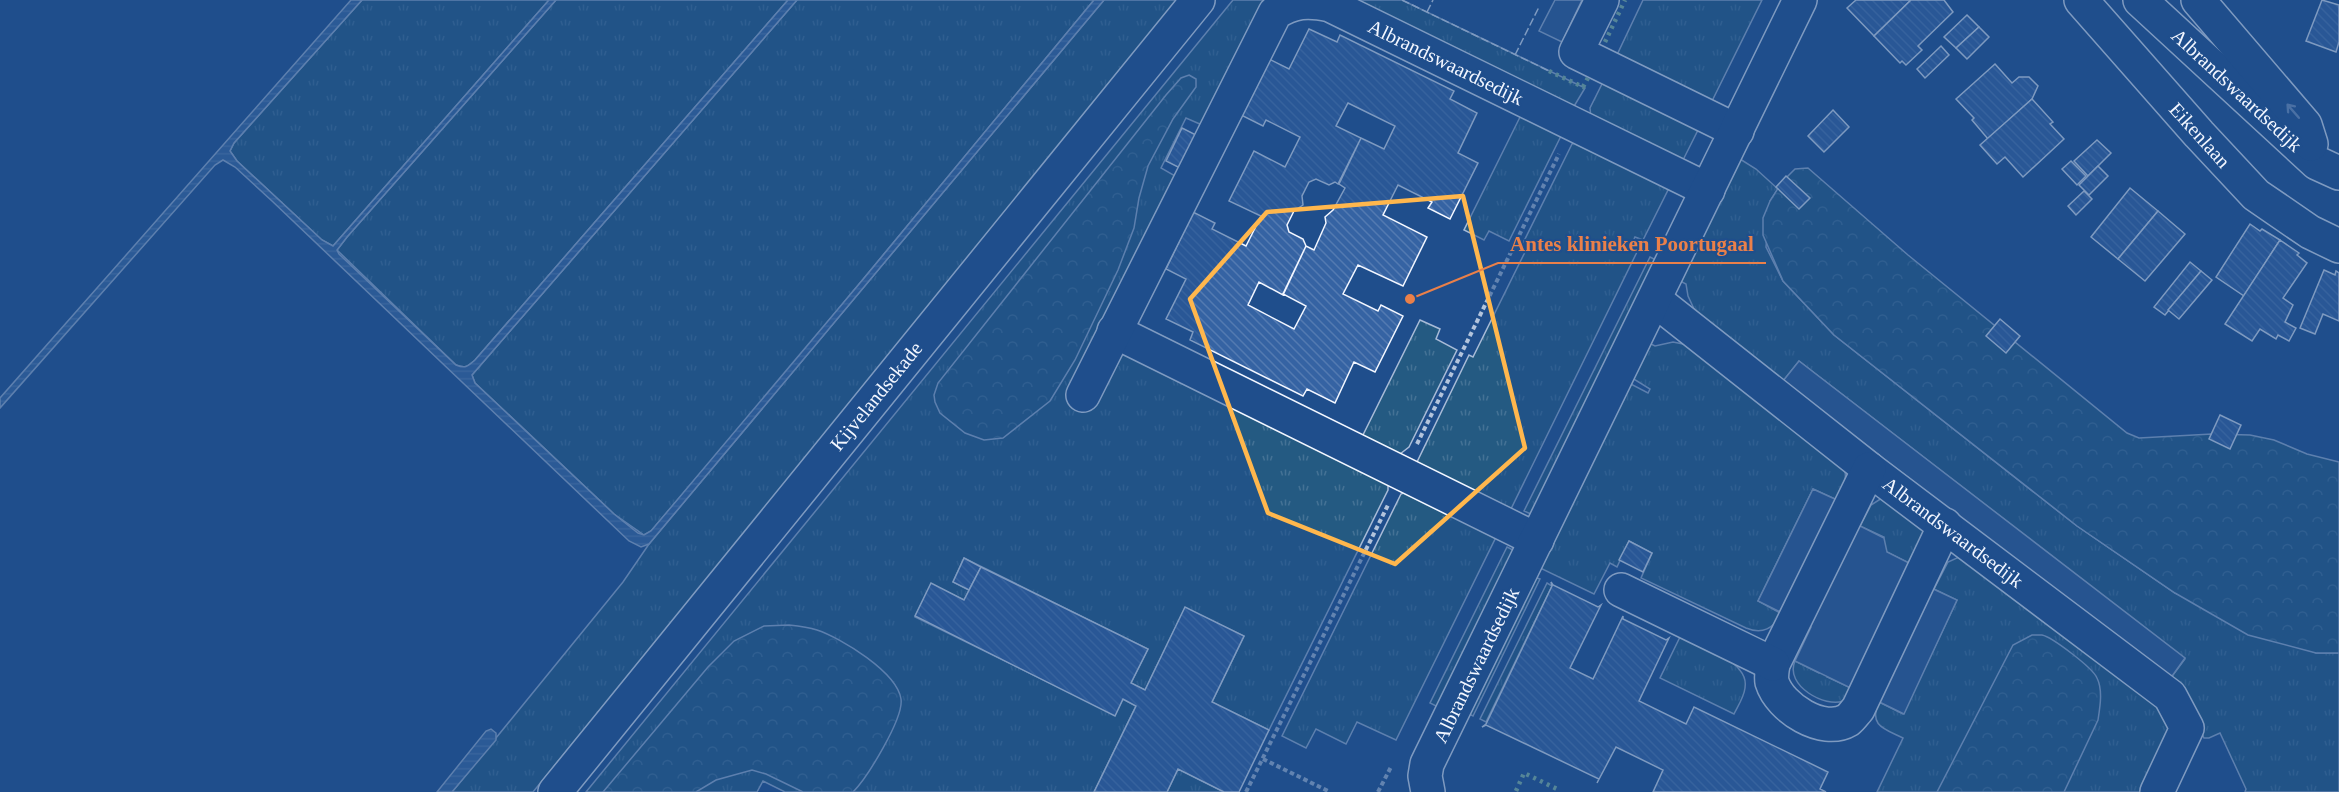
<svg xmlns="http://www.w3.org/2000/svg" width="2339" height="792" font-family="Georgia,serif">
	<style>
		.grass { fill: url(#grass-tufts); stroke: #a8bbd7; stroke-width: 1.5 }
		.forest { fill: url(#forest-crowns); stroke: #a8bbd7; stroke-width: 1.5 }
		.parking { fill: #305b95; stroke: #a8bbd7; stroke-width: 1.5 }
		.water { fill: url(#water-rules); stroke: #a8bbd7; stroke-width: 1.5 }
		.building { fill: url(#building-back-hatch); stroke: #f2f6ff; stroke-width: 1.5; fill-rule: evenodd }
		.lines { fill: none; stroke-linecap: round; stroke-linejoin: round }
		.minor-casing { stroke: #f2f6ff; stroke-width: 36 }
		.path { stroke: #b3c4dc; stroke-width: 4; stroke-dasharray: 4.5 3; stroke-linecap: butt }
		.minor { stroke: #1f4e8c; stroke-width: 33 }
		.hedge { stroke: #97c8a6; stroke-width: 4.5; stroke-dasharray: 3 4.5; stroke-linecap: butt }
		.fence { stroke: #f2f6ff; stroke-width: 1.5; stroke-dasharray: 8 3; stroke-linecap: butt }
		.oneway { stroke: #7e9ac0 }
		.marked { fill: none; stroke: #ffb74d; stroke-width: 4.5; stroke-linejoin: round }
		.labels { text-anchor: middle; stroke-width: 4.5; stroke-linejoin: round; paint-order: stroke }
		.street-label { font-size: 20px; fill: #f2f6ff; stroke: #1f4e8c }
		.leader { fill: none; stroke: #ea8049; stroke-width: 2 }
		.callout-dot { fill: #ea8049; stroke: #1f4e8c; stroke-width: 2 }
		.callout-label { font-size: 21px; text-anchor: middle; font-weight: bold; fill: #ea8049; stroke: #1f4e8c; stroke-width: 4.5; stroke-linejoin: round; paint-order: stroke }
	</style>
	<defs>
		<pattern id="grass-tufts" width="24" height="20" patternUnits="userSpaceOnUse" patternTransform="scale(1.5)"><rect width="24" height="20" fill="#245a82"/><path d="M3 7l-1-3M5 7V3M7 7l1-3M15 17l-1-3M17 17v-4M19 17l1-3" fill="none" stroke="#447295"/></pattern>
		<pattern id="forest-crowns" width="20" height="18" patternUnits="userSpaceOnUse" patternTransform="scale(1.5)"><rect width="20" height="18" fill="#245a82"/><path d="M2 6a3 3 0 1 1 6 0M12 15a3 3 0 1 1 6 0" fill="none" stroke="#447295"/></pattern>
		<pattern id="water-rules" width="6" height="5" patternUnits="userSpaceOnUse" patternTransform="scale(1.5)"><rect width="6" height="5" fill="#3b69a3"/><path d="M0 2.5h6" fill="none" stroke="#587fb1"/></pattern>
		<pattern id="building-back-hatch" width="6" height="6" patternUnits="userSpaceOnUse" patternTransform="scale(1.5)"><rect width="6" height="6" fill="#3563a3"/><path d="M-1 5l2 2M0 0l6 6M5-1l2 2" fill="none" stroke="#537ab1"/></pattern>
	</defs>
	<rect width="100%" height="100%" fill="#1f4e8c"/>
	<g class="grass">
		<polygon points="362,0 549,0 333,246 322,240 237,161 230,151 234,143"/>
		<path d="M556 0H788L475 360C468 366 466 369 456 365L337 250 347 237Z"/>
		<polygon points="797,0 1094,0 759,405 651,531 644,535 614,514 475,383 472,375"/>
		<polygon points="1104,0 1180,0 533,792 452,792 623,582 649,544"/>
		<polygon points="1233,0 1283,0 1209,128 1186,118 1161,168 1177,177 1122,354 1127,351 1388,483 1388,490 1269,730 1212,702 1244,636 1185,608 1145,690 1131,683 1148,649 964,558 953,582 969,590 964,600 931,584 915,617 1115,715 1123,699 1136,706 1094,792 785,792 763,781 757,792 586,792"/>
		<polygon points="1338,0 1402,0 1585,88 1573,108"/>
		<polygon points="1643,0 1762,0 1711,103 1616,57"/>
		<polygon points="1604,80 1699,128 1679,168 1591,118 1590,108"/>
		<polygon points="1524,109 1561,135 1560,138 1509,241 1489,231 1484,240 1464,230"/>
		<polygon points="1579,140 1672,182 1643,240 1635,237 1629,249 1637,252 1507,517 1417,462 1469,355 1473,357 1526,250 1521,247 1572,144"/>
		<polygon points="1740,159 1756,169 1778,189 1770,201 1766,247 1783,281 1834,335 2077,526 2175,593 2316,653 2339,653 2339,792 2245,792 2246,789 2220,733 2209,738 2204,738 2180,688 2170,679 2185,659 1799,361 1783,381 1695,311 1688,296 1686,284 1680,281"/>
		<polygon points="1650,257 1658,261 1533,515 1524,511"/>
		<polygon points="1420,320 1440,329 1436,339 1457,350 1409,447 1400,454 1359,443"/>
		<path d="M1673 342 1688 345 1844 467C1848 480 1843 488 1837 500L1813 489 1758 601 1782 614C1773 628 1763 635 1746 628L1641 578 1652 553 1629 541 1617 567 1610 563 1594 594 1538 567 1629 383 1648 393 1650 389 1632 378 1649 343 1655 346Z"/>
		<polygon points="1408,491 1499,531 1396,740 1357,722 1346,744 1316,729 1306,748 1282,736 1401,494"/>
		<path d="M1882 498 1922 527 1924 535 1911 564 1887 552 1827 677 1851 688 1843 701C1826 708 1784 686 1795 661L1819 673 1884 537 1860 526 1871 505Z"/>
		<polygon points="1507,547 1515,551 1438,707 1430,703"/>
		<path d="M1959 557 2166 711 2174 728 2146 792H1877L1903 738C1885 729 1868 726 1879 702L1903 714 1957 600 1934 589 1948 562Z"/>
		<polygon points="1534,577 1540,579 1473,716 1467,713"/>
		<polygon points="1547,583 1552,586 1486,722 1480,719"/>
		<path d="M1680 637C1700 646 1750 661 1745 688 1744 697 1738 706 1734 714L1660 678Z"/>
		<polygon points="1178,769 1224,792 1167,792"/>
	</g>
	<g class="forest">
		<polygon points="1189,75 1196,79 1196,87 1173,119 1148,166 1139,198 1134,228 1118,270 1075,360 1050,401 1003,438 984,440 965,433 940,413 935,402 934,395 938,383 1166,95 1181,78"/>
		<polygon points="1808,168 1908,255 2127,433 2139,438 2212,434 2250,435 2274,440 2307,454 2339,462 2339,653 2316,653 2248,635 2175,593 2077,526 1834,335 1783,281 1763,235 1763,218 1770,201 1782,182 1795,169"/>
		<path d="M789 625C799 626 808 627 817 630 841 638 897 672 901 699 904 718 867 778 853 792H803L766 774 752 770 716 780 696 792H603L708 667 734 641 764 626Z"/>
		<path d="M2032 635C2036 635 2039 635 2042 635 2052 637 2093 668 2097 678 2103 690 2100 707 2098 720L2064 792H1937L2013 645Z"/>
	</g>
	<g class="parking">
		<polygon points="1555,0 1582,0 1562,42 1539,31"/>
		<polygon points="1799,361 2185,658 2170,679 1783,381"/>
		<polygon points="1813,489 1837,500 1832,512 1884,538 1887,552 1911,564 1905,576 1957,600 1904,714 1795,661 1811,627 1758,601"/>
	</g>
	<g class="water">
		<path d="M351 0H362L234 143 230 151 237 161 322 240 333 246 549 0H556L347 237 337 250 339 254 456 365C466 369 468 366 475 360L788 0H797L472 375 475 383 614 514 638 533 644 535 651 531 865 277 1094 0H1104L649 544 641 547 629 541 272 201 235 167 223 160 215 165 0 408V398Z"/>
		<polygon points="491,729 496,733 496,740 452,792 437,792 486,731"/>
	</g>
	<g class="building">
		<polygon points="1856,0 1911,0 1874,36 1847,8"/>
		<polygon points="1911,0 1944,0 1953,12 1918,46 1922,50 1906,65 1902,61 1900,63 1874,36"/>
		<polygon points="2322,0 2339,5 2339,42 2336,52 2306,41"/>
		<polygon points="1967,15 1979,27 1956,48 1944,37"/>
		<polygon points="1979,27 1989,37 1967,59 1956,48"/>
		<path d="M1309 29 1337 42 1340 35 1454 91 1450 99 1477 113 1458 153 1478 163 1450 219 1428 208 1432 202 1398 185 1383 215 1427 237 1403 286 1358 265 1343 294 1378 311 1381 305 1403 316 1375 372 1354 362 1335 403 1307 389 1303 396 1190 340 1193 332 1166 319 1186 279 1166 269 1193 212 1215 223 1212 229 1246 246 1261 216 1229 201 1254 151 1285 167 1300 137 1266 120 1263 126 1241 115 1269 59 1289 69ZM1348 103 1395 126 1384 149 1361 138 1339 184 1345 188 1333 210 1325 217 1326 223 1314 250 1306 246 1283 294 1306 306 1294 329 1248 305 1259 282 1283 295 1306 246 1303 239 1289 232 1287 225 1294 211 1303 205 1302 196 1309 182 1316 179 1329 185 1335 182 1338 184 1361 138 1336 126Z"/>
		<polygon points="1941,46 1949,55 1925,78 1917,69"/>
		<polygon points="1995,64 2012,83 2019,77 2029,77 2038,86 2032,99 1988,139 1972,120 1974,118 1956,99"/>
		<polygon points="2032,99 2053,122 2050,124 2064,139 2023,177 2005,157 1997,164 1980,145"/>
		<polygon points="1833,110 1849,127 1824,152 1808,136"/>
		<polygon points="1182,128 1196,135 1180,168 1166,161"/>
		<polygon points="2097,140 2111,153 2088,176 2074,161"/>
		<polygon points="2071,161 2086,176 2077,185 2062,169"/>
		<polygon points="2098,166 2108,176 2089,195 2079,185"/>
		<polygon points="1786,176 1810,198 1799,209 1776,187"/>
		<polygon points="2130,188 2158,211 2118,259 2091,237"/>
		<polygon points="2084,191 2092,199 2076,215 2068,206"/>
		<polygon points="2158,211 2185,234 2145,281 2118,259"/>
		<polygon points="2250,224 2260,231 2262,229 2280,240 2244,296 2216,277"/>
		<polygon points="2280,240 2299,253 2297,255 2307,263 2283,298 2293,305 2285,322 2296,328 2289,341 2278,335 2276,339 2260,329 2252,341 2225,324"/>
		<polygon points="2190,262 2201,271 2165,315 2154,307"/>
		<polygon points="2324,270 2335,275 2336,271 2339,273 2339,321 2323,314 2315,334 2300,328"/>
		<polygon points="2201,271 2212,280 2179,319 2168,310"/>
		<polygon points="2000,319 2020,336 2006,353 1986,336"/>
		<polygon points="2220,415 2241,425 2230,449 2209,439"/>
		<polygon points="1629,541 1652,553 1643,572 1619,560"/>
		<polygon points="964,558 981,567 969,590 953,582"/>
		<polygon points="981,567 1148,649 1131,683 1145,690 1185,607 1244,636 1212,702 1269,730 1239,792 1224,792 1178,769 1167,792 1094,792 1136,706 1123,699 1115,716 915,616 931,583 964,600"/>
		<polygon points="1551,582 1553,585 1598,607 1601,605 1570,668 1593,679 1623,616 1623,619 1666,640 1669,638 1639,701 1686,724 1694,707 1828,772 1820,789 1826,792 1653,792 1663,770 1616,747 1597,783 1599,779 1486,725 1482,727 1486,724 1552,586"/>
	</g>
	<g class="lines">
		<defs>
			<g id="minor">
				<polyline points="1602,0 1576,52 1737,131"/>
				<polyline points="2081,0 2199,134 2256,195 2310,232 2339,246"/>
				<polyline points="2140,0 2317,163 2339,173"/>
				<polyline points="2198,0 2305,125 2311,144"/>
				<polyline points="1655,300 1869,469 2170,696 2187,728 2157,792"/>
				<polyline points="1114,331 1537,540"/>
				<path d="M1083 395 1275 13C1293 1 1308 0 1330 5L1708 190"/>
				<path d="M1869 469 1773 664C1772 670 1771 677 1772 682 1780 708 1823 735 1848 720 1852 717 1855 712 1858 709L1945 525"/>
				<polyline points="1621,590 1773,664"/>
				<polyline points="555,792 1198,0"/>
				<polyline points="1428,792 1425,776 1427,764 1800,0"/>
			</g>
		</defs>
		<use href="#minor" class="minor-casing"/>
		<g class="path">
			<polyline points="1417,444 1559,154"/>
			<polyline points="1263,759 1330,792"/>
			<polyline points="1246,792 1388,505"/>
			<polyline points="1378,792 1391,767"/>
		</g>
		<use href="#minor" class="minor"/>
		<g class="hedge">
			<polyline points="1605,42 1625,0"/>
			<polyline points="1549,71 1583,87 1590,74"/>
			<polyline points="1516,791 1524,773 1559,790"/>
		</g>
		<g class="fence">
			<polyline points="1402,0 1549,71"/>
			<polyline points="1427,12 1433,0"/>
			<polyline points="1515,55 1539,7"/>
		</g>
	</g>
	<defs><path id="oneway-shaft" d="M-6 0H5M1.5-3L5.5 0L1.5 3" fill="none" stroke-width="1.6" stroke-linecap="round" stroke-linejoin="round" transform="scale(1.5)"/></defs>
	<use class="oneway" href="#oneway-shaft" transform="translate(2293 111) rotate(-131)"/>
	<path d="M0 0H2339V792H0ZM1463 196 1525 448 1395 564 1268 513 1190 299 1267 212Z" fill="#1f4e8c" fill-opacity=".55" fill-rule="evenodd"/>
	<path class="marked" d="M1463 196 1525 448 1395 564 1268 513 1190 299 1267 212Z"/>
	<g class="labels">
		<g class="street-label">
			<text transform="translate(1446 62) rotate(26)" y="7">Albrandswaardsedijk</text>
			<text transform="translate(2237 90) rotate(43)" y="7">Albrandswaardsedijk</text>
			<text transform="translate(2200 135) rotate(48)" y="7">Eikenlaan</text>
			<text transform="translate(876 396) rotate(-51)" y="7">Kijvelandsekade</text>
			<text transform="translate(1953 532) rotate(37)" y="7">Albrandswaardsedijk</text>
			<text transform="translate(1476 665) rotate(-64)" y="7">Albrandswaardsedijk</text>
		</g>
	</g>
	<path class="leader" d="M1410 299L1498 263H1766"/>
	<circle class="callout-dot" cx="1410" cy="299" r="6"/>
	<g class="callout-label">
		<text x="1632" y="251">Antes klinieken Poortugaal</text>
	</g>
</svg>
